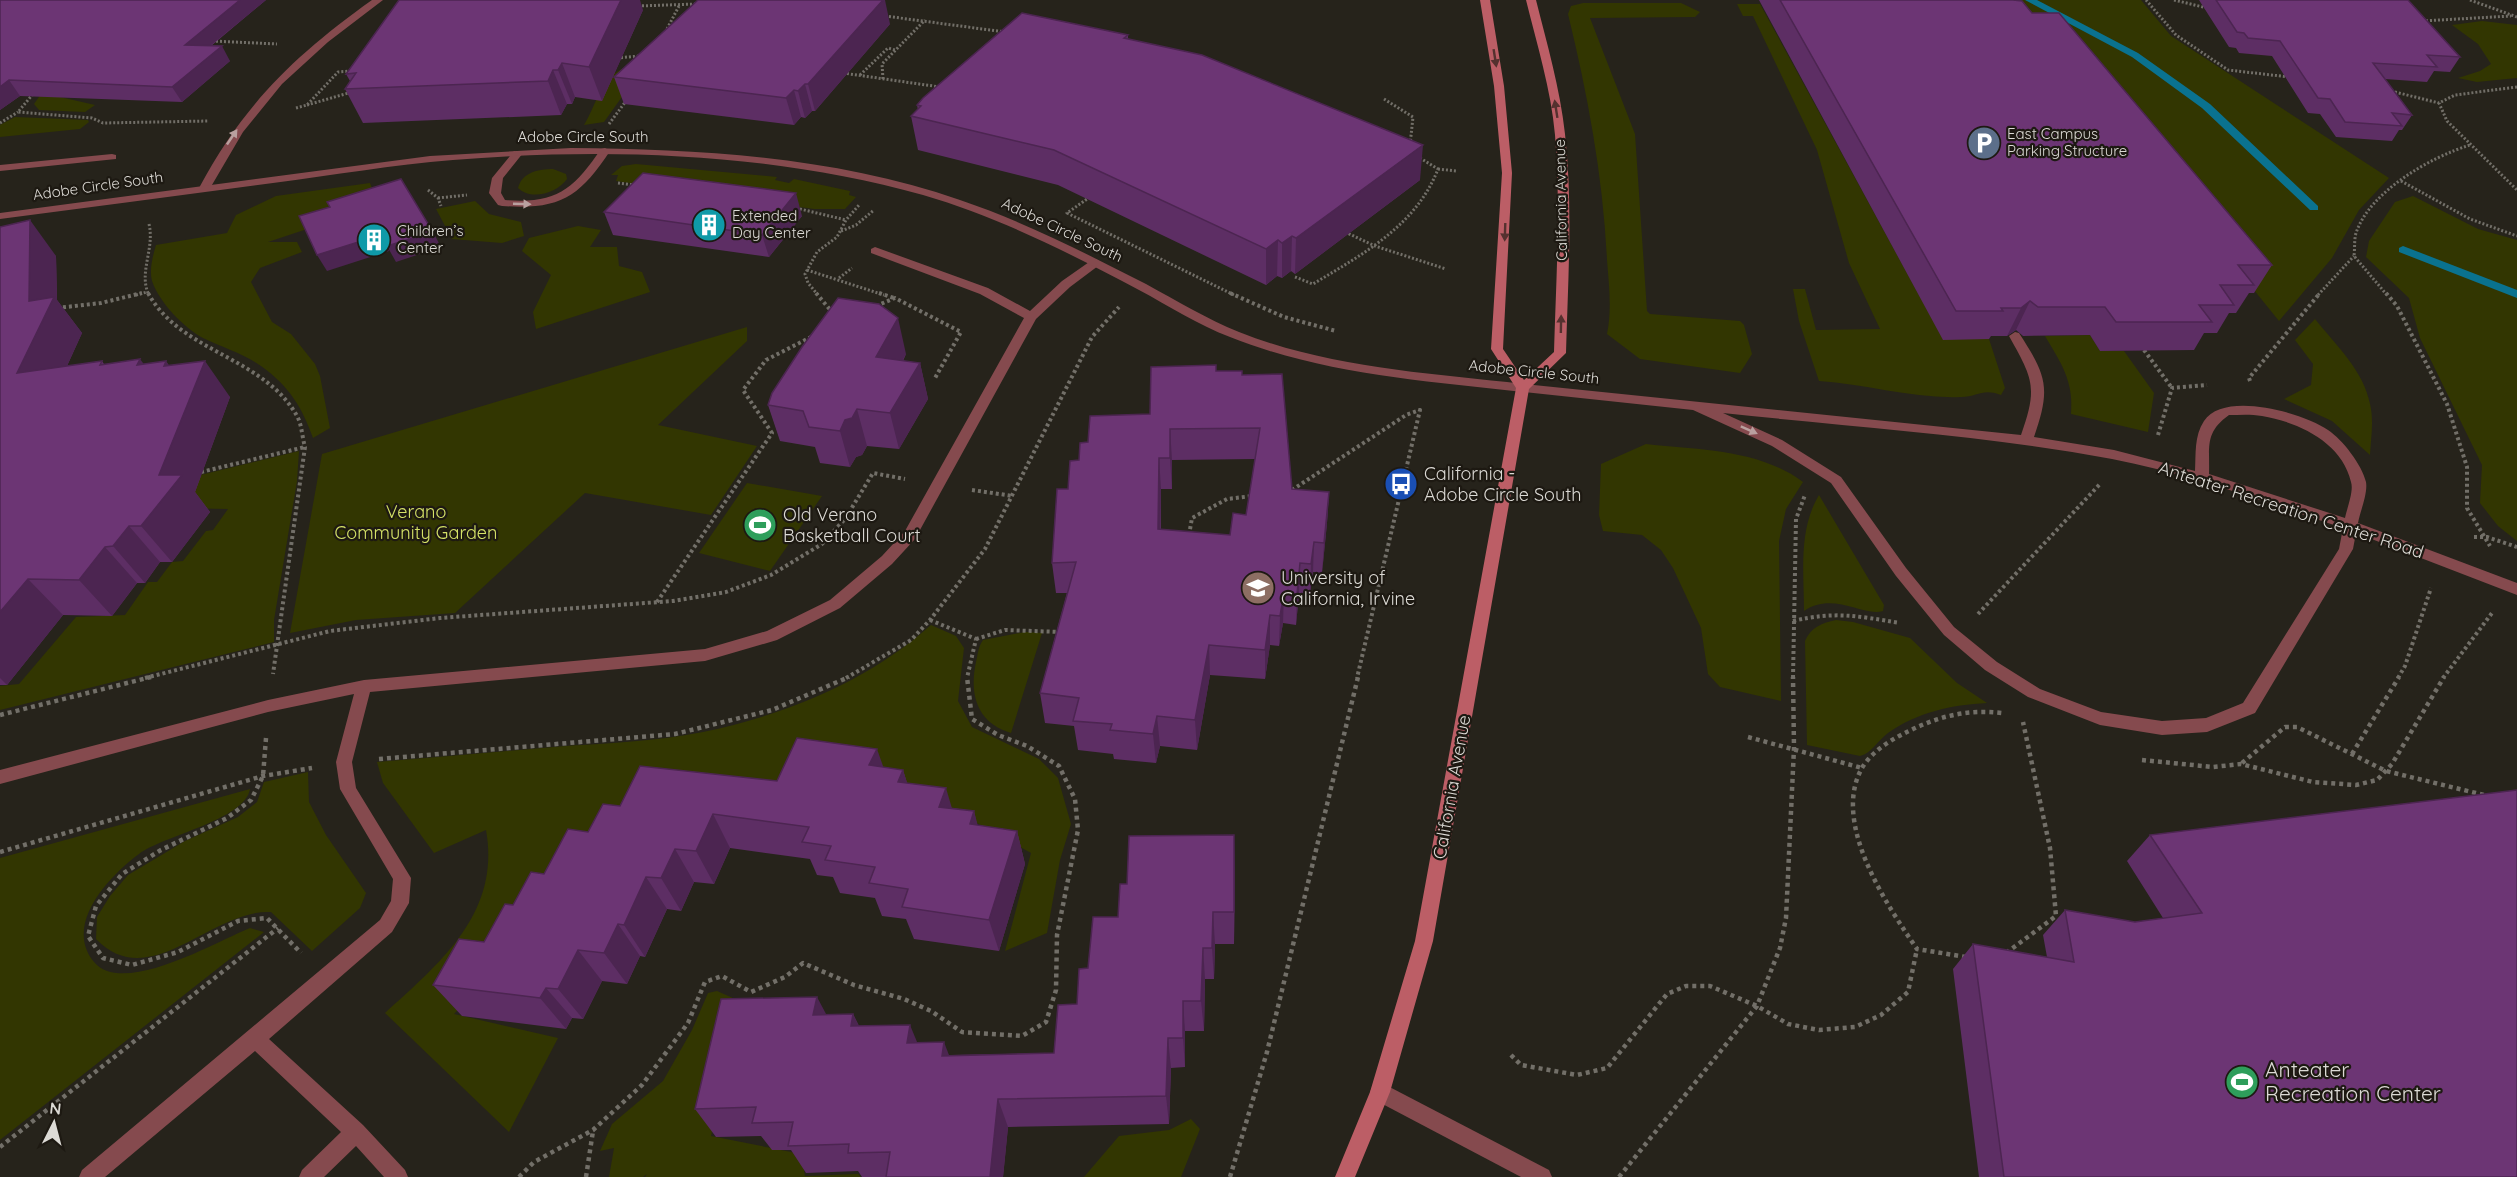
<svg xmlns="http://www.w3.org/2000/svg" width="2517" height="1177" font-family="Quicksand,sans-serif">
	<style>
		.green { fill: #323601 }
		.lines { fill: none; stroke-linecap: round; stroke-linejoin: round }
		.stream { fill: #0a728f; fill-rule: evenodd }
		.path-far2 { stroke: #726f68; stroke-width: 3; stroke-dasharray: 2 2; stroke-linecap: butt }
		.path-far1 { stroke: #726f68; stroke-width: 4; stroke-dasharray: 3 3; stroke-linecap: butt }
		.path { stroke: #726f68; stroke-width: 4.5; stroke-dasharray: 4 4; stroke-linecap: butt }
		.service { fill: #854a4e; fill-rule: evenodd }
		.minor { fill: #854a4e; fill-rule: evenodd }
		.tertiary { fill: #854a4e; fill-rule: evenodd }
		.secondary { fill: #bc5e66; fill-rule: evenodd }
		.wall { fill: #5d2e64; fill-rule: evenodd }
		.shaded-wall { fill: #4c2551 }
		.building { fill: #6c3574; stroke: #4c2551; stroke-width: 1.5; fill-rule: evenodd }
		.oneway { fill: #55312f }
		.oneway2 { fill: #b9a09f }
		.labels { text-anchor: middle; stroke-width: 4.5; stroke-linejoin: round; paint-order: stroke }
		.far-poi-label { font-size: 15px; fill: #dcdad5; stroke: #1d1912; text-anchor: start }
		.far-street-label { font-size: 15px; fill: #dcdad5; stroke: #1d1912 }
		.poi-label { font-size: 18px; fill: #dcdad5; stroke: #1d1912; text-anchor: start }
		.street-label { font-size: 18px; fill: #dcdad5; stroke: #1d1912 }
		.park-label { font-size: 18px; fill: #d5e267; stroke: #1d1912 }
		.near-poi-label { font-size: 21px; fill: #dcdad5; stroke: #1d1912; text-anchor: start }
	</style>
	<rect width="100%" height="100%" fill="#26231b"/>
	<g class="green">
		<polygon points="1930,0 2141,0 2171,36 2389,178 2359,210 2332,258 2279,321 2220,248"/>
		<path d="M1583 3H1681L1700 12 1695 17 1590 18 1635 134 1647 311 1650 314 1740 321 1744 325 1752 354 1740 373 1640 359 1607 334C1612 310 1609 285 1607 260 1603 177 1588 96 1568 14L1571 6Z"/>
		<path d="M1737 4H1760L1943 339H1989L2005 388 2001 395C1982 388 1978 397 1961 397 1914 399 1866 384 1819 381L1799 321 1793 289H1805L1816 330 1880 329 1849 263 1817 150 1753 16H1743Z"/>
		<polygon points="2482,21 2517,25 2517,78 2477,82 2458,78 2480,71 2491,64 2478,44 2452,25"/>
		<path d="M629 66H644L604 122 584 125C598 102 601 74 629 66Z"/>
		<polygon points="48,84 60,97 95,105 85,112 39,110 34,104"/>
		<polygon points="15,117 88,120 89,122 80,129 0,137 0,125"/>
		<polygon points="636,164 777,177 775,180 789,183 794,179 850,191 849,195 856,197 845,209 814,209 616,181 618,175 611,175 622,166"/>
		<path d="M553 169 566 174 567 179C557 193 531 201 518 188 522 172 539 169 553 169Z"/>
		<path d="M370 183 377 201 336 202 320 212 325 223 268 242H297L302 252 260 268 251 282 272 322 291 334 315 364 320 376 330 428 313 438C302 407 289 386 261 366 244 354 222 347 203 338 184 328 159 302 152 281 149 270 153 255 156 245L227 233 236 215 276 196Z"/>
		<polygon points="2413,196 2478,229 2517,240 2517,541 2498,526 2480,503 2482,465 2420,338 2409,298 2366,257 2369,241 2395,202"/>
		<polygon points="475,201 489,214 521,222 524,236 502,243 452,239 436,209"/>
		<polygon points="578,226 601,230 590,247 617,247 619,266 642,272 650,292 536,329 533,312 551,275 522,251 529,238"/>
		<path d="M2315 319C2335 344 2364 371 2370 404 2374 420 2371 438 2370 455L2332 421 2284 399 2311 385 2313 364 2295 340Z"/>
		<polygon points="747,327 747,341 658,425 757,446 711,515 585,493 455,613 356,620 290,633 322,454"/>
		<path d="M2090 335 2100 351H2124L2154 393 2148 432 2071 414C2074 381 2061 363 2045 336Z"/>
		<path d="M1646 444C1699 450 1759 449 1803 482L1786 509 1779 541 1781 701 1720 687 1708 674 1701 628 1673 568 1661 550 1642 535 1603 531 1599 515 1601 464Z"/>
		<polygon points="299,451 297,481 274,620 274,642 0,710 0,686 19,684 76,617 125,615 148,582 157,582 172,562 183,561 206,531 213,530 228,509 175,508 184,479"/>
		<polygon points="747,483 822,496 770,571 699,553"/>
		<path d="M1819 495 1884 605 1883 611C1863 617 1833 591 1804 611 1804 572 1798 530 1819 495Z"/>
		<path d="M1836 620 1853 622 1910 638 1957 683 1987 703C1951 705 1918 712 1888 733 1878 740 1872 753 1860 756L1807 745 1805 641C1811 627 1822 623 1836 620Z"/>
		<path d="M931 625 956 636 964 648 958 701 972 727 1039 759 1058 778 1071 824 1060 860 1047 933 1005 951 1031 853 884 772 773 802 671 783 454 1014 558 1038 509 1132 385 1013C440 963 501 913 486 830L434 853 383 783 377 762C436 757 495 752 554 747 603 743 655 742 703 732 786 715 868 681 931 625Z"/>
		<path d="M1025 632 1042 633 1011 733C977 723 969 695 976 662 978 654 978 647 983 640Z"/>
		<path d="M308 772 309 802 326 835 366 893 360 908 312 951 271 912C211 909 150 995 96 939L97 917 110 896 128 875 185 841 238 817 257 802 264 782Z"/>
		<path d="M250 789C245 820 162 836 139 854 109 876 63 925 94 962 123 997 217 941 250 928L264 932 0 1140V858Z"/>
		<polygon points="717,991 742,1002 711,1136 801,1154 805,1176 858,1174 861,1177 645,1177 647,1174 643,1177 609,1177 614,1148 600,1151 612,1124 663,1081 692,1030 708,993"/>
		<polygon points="1191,1119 1200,1129 1181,1177 1084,1177 1119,1136 1169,1130"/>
	</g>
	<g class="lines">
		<g class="stream">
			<polygon points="2025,0 2037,0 2138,53 2210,104 2318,206 2318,210 2310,210 2202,108 2132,57"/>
			<polygon points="2403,246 2517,290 2517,298 2399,252 2399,248"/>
		</g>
		<g class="path-far2">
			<polyline points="2146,0 2176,35 2228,70 2289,77"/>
			<polyline points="2174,0 2207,8"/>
			<polyline points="2470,0 2517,17"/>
			<polyline points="638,6 697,4"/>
			<polyline points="885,16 1005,32"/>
			<polyline points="2422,21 2511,16"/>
			<polyline points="667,29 679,6"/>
			<polyline points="212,41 277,44"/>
			<polyline points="617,58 639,56"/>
			<polyline points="843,73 940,87"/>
			<polyline points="860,75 888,48 895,50"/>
			<polyline points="883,79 882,64 925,20"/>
			<polyline points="2517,87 2455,95 2439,103 2447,121 2517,190"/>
			<polyline points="2391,91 2439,103"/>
			<polyline points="33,94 18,112 92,118 103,123 209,121"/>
			<polyline points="1384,99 1413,117 1410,145"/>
			<polyline points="307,105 352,92"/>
			<polyline points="296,108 307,105 338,72 352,71"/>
			<polyline points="0,123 18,112"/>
			<polyline points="609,124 626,101"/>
			<polyline points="1438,169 1456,171"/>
			<polyline points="2401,181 2470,219 2517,236"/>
			<polyline points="618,183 634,185"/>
			<polyline points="428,190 438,198 441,206"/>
			<polyline points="1090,197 1067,213 1234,295"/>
			<polyline points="438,198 467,195"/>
			<polyline points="796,208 846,220"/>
			<path d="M149 224C155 249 138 273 149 295"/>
			<polyline points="841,231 856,225 874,210"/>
			<polyline points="1345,232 1375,246 1446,269"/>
			<polyline points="807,270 884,295"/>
			<path d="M1295 277 1313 284C1363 254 1416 226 1438 169L1420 158"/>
			<polyline points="839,278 852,268"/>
			<polyline points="136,295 147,292"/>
			<polyline points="818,295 808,283 805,274 817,252 837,237 846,220 859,205"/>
			<polyline points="2318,295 2354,256"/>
			<path d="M2387 295 2354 256C2355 248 2354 240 2356 233 2370 191 2431 157 2470 145"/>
		</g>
		<g class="path-far1">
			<path d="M148 293C181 353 263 356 297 416 302 425 302 437 305 447L273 674"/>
			<polyline points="816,293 832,312"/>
			<polyline points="879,293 894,298"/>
			<polyline points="1230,293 1284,317 1336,331"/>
			<polyline points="2386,293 2397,306 2447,404 2467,467 2467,508 2490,546"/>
			<polyline points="876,306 895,298 961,332 935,378"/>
			<polyline points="57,308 101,303 142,293"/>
			<polyline points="2144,350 2172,388"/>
			<polyline points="2250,381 2249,378 2320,293"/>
			<polyline points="2158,435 2172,388 2207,385"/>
			<polyline points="201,472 305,447"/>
			<polyline points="972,490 1013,496"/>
			<polyline points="1292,490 1406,415 1420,410 1357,678"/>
			<polyline points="1189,535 1192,518 1227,499 1252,496"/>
			<polyline points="2474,537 2487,537 2517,547"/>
			<polyline points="657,602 772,433 743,390 766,360 813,336"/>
			<polyline points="1978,614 2100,484"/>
			<polyline points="930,620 976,639 967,678"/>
			<path d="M1793 621C1836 611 1857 616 1900 623"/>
			<polyline points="976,639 1005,630 1060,632"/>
			<polyline points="145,678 330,631 440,618 673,601 726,592 771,575 822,544 845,519 873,473 905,479"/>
			<polyline points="846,678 911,640 930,620 985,549 1092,337 1119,307"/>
			<polyline points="1793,678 1796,519 1805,495"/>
			<polyline points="2398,678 2405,666 2431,588"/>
			<polyline points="2443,678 2492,613"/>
		</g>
		<g class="path">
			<polyline points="0,715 151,677"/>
			<polyline points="1748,737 1862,768"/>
			<polyline points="266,738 263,776 251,800 227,818 161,850 122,874 96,906 88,936 103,958 132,965 178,952 238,921 267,918 301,953"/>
			<polyline points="2352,754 2399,677"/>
			<polyline points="379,759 675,734 772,710 849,677"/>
			<polyline points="2142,760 2213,767 2241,764 2313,782 2356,785 2377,780 2392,764 2444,677"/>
			<polyline points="2242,763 2285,727 2297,727 2386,771 2484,795"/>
			<polyline points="0,852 263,776 312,768"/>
			<polyline points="2006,953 2056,916 2050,848 2023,722"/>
			<path d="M1966 957 1917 949C1887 905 1831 823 1862 768 1872 751 1892 739 1909 731 1939 716 1968 709 2002 713"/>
			<polyline points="1511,1055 1521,1065 1577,1075 1607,1068 1667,994 1686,986 1710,986 1757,1006 1788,1024 1819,1030 1855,1027 1881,1015 1908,992 1917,949"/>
			<polyline points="0,1147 278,928"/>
			<polyline points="519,1177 534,1162 593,1130 642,1085 688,1023 705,982 722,976 751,992 785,977 803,963 854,985 904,999 931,1011 962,1032 1022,1036 1046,1022 1056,990 1057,935 1078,830 1075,799 1059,766 1027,746 998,735 972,719 967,677"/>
			<polyline points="586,1177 593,1131"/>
			<polyline points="1230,1177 1267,1052 1358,677"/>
			<polyline points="1619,1177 1757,1006 1780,948 1786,918 1794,748 1793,677"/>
		</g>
		<g class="service">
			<path d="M605 148 610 151C579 198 559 210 502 206L498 205 489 193 492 178 514 151 523 153 503 178 501 193 505 200C556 204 573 190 601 149Z"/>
			<polygon points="112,154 116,155 116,159 0,171 0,165"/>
			<polygon points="875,247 988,288 1030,311 1062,281 1092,260 1096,259 1102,263 1070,287 1036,319 915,539 892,564 840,608 777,640 705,661 370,692 352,762 356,788 411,878 409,903 392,932 269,1039 363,1125 405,1170 408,1177 384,1177 356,1146 324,1177 299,1177 302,1170 341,1132 255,1051 105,1177 79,1177 82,1170 380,920 391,901 393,879 340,789 336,762 354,694 268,712 0,784 0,770 268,700 364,680 705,649 767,631 830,600 882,556 905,531 1024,318 980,294 871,253 871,249"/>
			<path d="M2015 332 2019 333C2047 376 2051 388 2034 437L2114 450 2195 471C2196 454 2194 436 2204 421 2224 390 2304 413 2328 430 2343 440 2362 465 2366 482 2368 493 2360 512 2358 523L2517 583V595L2356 533 2353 549 2255 713 2207 732 2162 735 2100 725 2028 697 1985 670 1944 635 1896 576 1831 483 1772 446 1693 410 1523 392 1516 388 1523 384 2021 435C2038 387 2033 379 2009 336ZM1723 413C1852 427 1984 435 2112 459 2191 474 2267 503 2343 528L2339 549 2243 703 2206 718 2162 721 2101 712 2040 689 1997 662 1954 627 1906 568 1841 477 1782 440ZM2229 415C2239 415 2251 414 2262 416 2298 422 2342 442 2351 482 2354 491 2347 508 2345 518L2209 474C2210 447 2204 433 2229 415Z"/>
			<polygon points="1380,1082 1549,1170 1552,1177 1521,1177 1373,1099 1370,1092 1373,1085"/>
		</g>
		<path class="minor" d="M372 0H383L328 42 282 84 243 132 209 190H201L199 188C244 104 295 55 372 0Z"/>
		<path class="tertiary" d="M571 148C701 149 836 157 960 200 1025 222 1085 253 1146 284 1177 301 1207 319 1239 332 1329 368 1428 373 1523 384L1530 388 1523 392C1424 381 1323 374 1230 337 1198 325 1169 306 1139 290 1069 253 999 217 923 195 771 153 609 147 453 160 393 165 333 175 273 183 182 195 91 207 0 219V213L430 156Z"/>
		<path class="secondary" d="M1480 0H1490L1504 86 1512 173 1503 349 1524 380 1554 352C1556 280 1561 207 1555 135 1551 89 1537 45 1526 0H1536C1547 44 1560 88 1565 134 1573 206 1568 280 1566 353L1529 389 1433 941 1390 1092 1355 1177H1335L1370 1092 1415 941 1516 388 1491 349 1502 173 1494 86Z"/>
	</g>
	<g class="wall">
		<polygon points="0,0 266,0 211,46 230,61 182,102 20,96 0,110"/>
		<polygon points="1759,0 2013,0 2032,13 2272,265 2254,293 2249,293 2236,313 2229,313 2217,333 2204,333 2194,350 2100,351 2090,335 2023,336 2016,330 2007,336 1991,336 1989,339 1943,340"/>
		<polygon points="2199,0 2408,0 2460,57 2450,72 2434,71 2427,82 2385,79 2412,115 2402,130 2399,130 2392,141 2336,137 2320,114 2308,113 2272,56 2239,53 2236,48 2229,47"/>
		<polygon points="643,10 602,101 575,97 572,104 567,104 561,115 363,123 345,89 350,81 346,74"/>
		<polygon points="890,24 815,111 812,111 805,118 801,117 794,125 624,104 614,77"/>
		<polygon points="1128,35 1128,39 1420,180 1295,274 1291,271 1282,278 1277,276 1266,285 1058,185 918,150 911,116 918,110 917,105"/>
		<polygon points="604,212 802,216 769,257 613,235"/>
		<polygon points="0,227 56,256 57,300 82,333 67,366 102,361 104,364 144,364 166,361 168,365 230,397 195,492 210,512 172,562 160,562 145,583 137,583 112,616 63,615 7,685 0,685"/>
		<polygon points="906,354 903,361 920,363 928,399 899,449 867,446 862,455 856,457 850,467 820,463 815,447 780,441 768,405"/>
		<path d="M1216 371 1242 375 1292 489 1329 492 1327 523 1322 573 1313 572 1310 594 1299 593 1296 625 1283 623 1279 646 1270 645 1265 679 1210 675 1197 750 1160 746 1156 763 1114 759 1113 754 1078 750 1074 726 1045 723 1040 693 1067 593H1056L1052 563 1068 489 1079 460 1088 442 1150 414ZM1255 459 1246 515 1230 535 1161 530V489H1172V460Z"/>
		<polygon points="883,767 903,770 907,783 952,808 974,811 977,825 1017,831 1025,864 999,951 914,939 906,919 882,916 875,898 840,893 833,877 817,875 810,859 730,848 714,884 694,882 681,911 667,909 645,957 640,956 627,984 602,981 583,1019 572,1018 566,1029 462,1016 433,985 484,942 513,905 588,832 620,806 777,781"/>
		<polygon points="2150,835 2517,1177 1979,1177 1953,969 1973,944 2047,957 2043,935 2065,910 2135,922 2163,918 2127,861"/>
		<polygon points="1235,868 1234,944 1215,944 1214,979 1205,979 1204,1031 1185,1031 1185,1067 1171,1068 1169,1124 1008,1127 1003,1177 862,1177 858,1171 806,1173 791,1150 772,1150 761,1136 716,1137 695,1109 826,1015 853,1014 859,1026 917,1043 949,1055 1054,1053 1077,1004 1088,968 1118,917 1127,884"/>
	</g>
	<g class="shaded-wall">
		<polygon points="240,0 266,0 194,59 185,45"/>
		<polygon points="621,0 640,0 643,10 602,101 589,67"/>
		<polygon points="883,0 885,0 890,24 815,111 808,84"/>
		<polygon points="222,46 230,61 182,102 172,87"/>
		<polygon points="562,63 575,97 572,104 558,70"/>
		<polygon points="553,70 567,104 561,115 548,81"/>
		<polygon points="9,80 20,96 0,110 0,87"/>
		<polygon points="805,84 812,111 805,118 798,91"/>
		<polygon points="794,90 801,117 794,125 786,98"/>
		<polygon points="1423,145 1420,180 1295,274 1296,238"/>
		<polygon points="796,193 802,216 769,257 762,235"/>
		<polygon points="30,220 56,256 57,300 82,333 47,410 17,373 29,301"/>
		<polygon points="433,232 441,247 396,262 387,246"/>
		<polygon points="381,235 389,251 327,271 317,255"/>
		<polygon points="1292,236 1291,271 1282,278 1282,243"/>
		<polygon points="1278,240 1277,276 1266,285 1266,249"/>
		<polygon points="2030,301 2016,330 2007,336 2021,308"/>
		<polygon points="898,318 906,354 885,393 876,357"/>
		<polygon points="140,359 167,395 137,365"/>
		<polygon points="166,361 191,396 205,361 230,397 195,492 210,512 172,562 141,526 159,475 164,366"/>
		<polygon points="920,363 928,399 899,449 890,413"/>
		<polygon points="857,409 867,446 862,455 856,457 850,467 840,431 845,420"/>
		<polygon points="1170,429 1172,460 1172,489 1170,458"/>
		<polygon points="1159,458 1161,489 1160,560 1158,529"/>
		<polygon points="1329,492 1327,523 1322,573 1324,543"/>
		<polygon points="129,526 160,562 145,583 113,546"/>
		<polygon points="1314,542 1313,572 1310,594 1311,564"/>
		<polygon points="105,547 137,583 112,616 79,580"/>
		<polygon points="1300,563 1299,593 1296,625 1297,594"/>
		<polygon points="28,579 63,615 7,685 0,678 0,612"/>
		<polygon points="1284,593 1283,623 1279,646 1280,616"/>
		<polygon points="1270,615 1270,645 1265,679 1265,650"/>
		<polygon points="1209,645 1210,675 1197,750 1195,720"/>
		<polygon points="1157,716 1160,746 1156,763 1153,734"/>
		<polygon points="877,749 889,783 869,765"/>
		<polygon points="903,770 914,804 898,782"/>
		<polygon points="946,788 956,822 939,807"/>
		<polygon points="974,811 983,845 970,824"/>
		<polygon points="713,814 730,848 714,884 696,851"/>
		<polygon points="1017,831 1025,864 999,951 989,920"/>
		<polygon points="1234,835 1235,868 1234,944"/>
		<polygon points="675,849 694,882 681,911 661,878"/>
		<polygon points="646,877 667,909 645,957 624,925"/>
		<polygon points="1213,912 1215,944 1214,979 1212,948"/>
		<polygon points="618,924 640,956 627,984 604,953"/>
		<polygon points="1203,948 1205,979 1204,1031 1201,1001"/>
		<polygon points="578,950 602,981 583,1019 558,989"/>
		<polygon points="546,988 572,1018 566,1029 540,998"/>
		<polygon points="817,997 833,1027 813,1015"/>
		<polygon points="1183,1001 1185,1031 1185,1067 1183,1038"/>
		<polygon points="853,1014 868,1044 851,1026"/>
		<polygon points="910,1025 922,1054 907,1043"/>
		<polygon points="1168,1038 1171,1068 1169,1124 1166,1096"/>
		<polygon points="944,1042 955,1071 942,1056"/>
		<polygon points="998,1099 1008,1127 1003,1177 990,1177"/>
	</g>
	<g class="building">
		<polygon points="0,0 240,0 185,45 222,46 172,87 9,80 0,87"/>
		<polygon points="399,0 621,0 589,67 562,63 558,70 553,70 548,81 345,89 356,73 346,74"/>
		<polygon points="698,0 883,0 808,84 805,84 798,91 794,90 786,98 614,77"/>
		<polygon points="1780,0 2013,0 2022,1 2032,13 2059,13 2272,265 2238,265 2254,285 2220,285 2234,305 2199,305 2212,322 2116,322 2105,307 2038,307 2030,301 2021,308 2001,308 2003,311 1956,311"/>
		<polygon points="2216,0 2408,0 2460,57 2427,55 2437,67 2373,63 2412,115 2392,113 2402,126 2345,122 2330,99 2318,98 2280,41 2248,38 2244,33 2237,32"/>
		<polygon points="1022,13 1128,35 1124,38 1202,55 1423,145 1296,238 1292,236 1282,243 1278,240 1266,249 1054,150 911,116 921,106 917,105 923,98"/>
		<polygon points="643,173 796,193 762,235 604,212"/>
		<polygon points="401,179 433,232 387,246 381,235 317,255 299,216 330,207 327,202"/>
		<polygon points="30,220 29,301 54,297 17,373 102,361 100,365 140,359 137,365 166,361 164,366 205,361 159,475 182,475 141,526 129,526 113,546 105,547 79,580 28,579 0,612 0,227"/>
		<polygon points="838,298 879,304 898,318 876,357 920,363 890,413 857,409 852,418 845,420 840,431 809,427 803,411 768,405 772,393 802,347"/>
		<path d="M1216 365V371H1242V375L1282 374 1292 489 1329 492 1324 543 1314 542 1311 564 1300 563 1297 594 1284 593 1280 616 1270 615 1265 650 1209 645 1195 720 1157 716 1153 734 1110 730 1112 724 1073 721 1079 698 1040 693 1076 562 1052 563 1057 489H1068L1070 461 1079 460 1080 443 1088 442 1090 416 1150 414 1151 367ZM1260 428 1246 515 1233 513 1230 535 1158 529 1159 458H1170V429Z"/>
		<polygon points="797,738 877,749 869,765 903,770 898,782 946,788 939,807 974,811 970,824 1017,831 989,920 902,907 908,889 869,883 875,867 825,860 831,846 802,842 809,827 713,814 696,851 675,849 661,878 646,877 624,925 618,924 604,953 578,950 558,989 546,988 540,998 433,985 459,939 484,942 505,904 513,905 531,872 544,874 568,829 588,832 603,804 620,806 640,766 777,781"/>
		<polygon points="2517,790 2517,1177 2004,1177 1973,944 2074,962 2065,910 2135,922 2202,913 2150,835"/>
		<polygon points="1234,835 1234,912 1213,912 1212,948 1203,948 1201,1001 1183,1001 1183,1038 1168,1038 1166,1096 998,1099 990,1177 886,1177 890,1152 848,1153 849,1144 788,1146 793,1122 752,1123 756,1107 695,1109 721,999 817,997 813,1015 853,1014 851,1026 910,1025 907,1043 944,1042 942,1056 1054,1053 1058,1005 1077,1004 1079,969 1088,968 1093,917 1118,917 1120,884 1127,884 1129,836"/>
	</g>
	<defs><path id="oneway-solid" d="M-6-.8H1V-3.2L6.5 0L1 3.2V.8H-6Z" transform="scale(1.5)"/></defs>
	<g class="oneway">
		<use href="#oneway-solid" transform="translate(1495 58) rotate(81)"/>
		<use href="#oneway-solid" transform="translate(1556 109) rotate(-99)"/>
		<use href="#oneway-solid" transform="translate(1505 232) rotate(92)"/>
		<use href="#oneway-solid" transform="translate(1561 324) rotate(-89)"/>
	</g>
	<g class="oneway2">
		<use href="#oneway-solid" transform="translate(232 137) rotate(-56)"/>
		<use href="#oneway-solid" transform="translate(522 204) rotate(2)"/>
		<use href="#oneway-solid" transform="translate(1749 430) rotate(24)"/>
	</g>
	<defs>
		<symbol id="parking-disc" viewBox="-11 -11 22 22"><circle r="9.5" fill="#5c6f8a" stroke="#1d1912"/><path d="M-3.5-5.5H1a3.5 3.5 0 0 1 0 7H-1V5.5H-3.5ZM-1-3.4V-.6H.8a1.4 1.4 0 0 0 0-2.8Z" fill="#fff"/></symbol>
		<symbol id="building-disc" viewBox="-11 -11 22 22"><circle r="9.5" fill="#0f9aa8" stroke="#1d1912"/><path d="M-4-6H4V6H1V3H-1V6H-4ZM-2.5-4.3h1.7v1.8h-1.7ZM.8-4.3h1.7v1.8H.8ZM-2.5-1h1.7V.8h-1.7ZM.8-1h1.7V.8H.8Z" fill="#fff"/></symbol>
		<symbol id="bus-disc" viewBox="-11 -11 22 22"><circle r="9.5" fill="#1a4fb4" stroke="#1d1912"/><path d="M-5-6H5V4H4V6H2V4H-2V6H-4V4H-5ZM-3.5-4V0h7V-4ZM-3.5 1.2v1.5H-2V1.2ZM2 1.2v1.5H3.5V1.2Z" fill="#fff"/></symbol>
		<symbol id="stadium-disc" viewBox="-11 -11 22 22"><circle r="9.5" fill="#2e9e5b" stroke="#1d1912"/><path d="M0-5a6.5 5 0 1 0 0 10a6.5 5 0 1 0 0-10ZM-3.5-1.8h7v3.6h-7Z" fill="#fff"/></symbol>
		<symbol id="university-disc" viewBox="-11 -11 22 22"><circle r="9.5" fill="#8d6e63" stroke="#1d1912"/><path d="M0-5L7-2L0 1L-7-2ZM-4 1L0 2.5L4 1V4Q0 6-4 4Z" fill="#fff"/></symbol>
	</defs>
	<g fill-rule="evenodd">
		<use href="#parking-disc" x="1965" y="124" width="38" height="38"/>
		<use href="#building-disc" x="690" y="206" width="38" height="38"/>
		<use href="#building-disc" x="355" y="221" width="38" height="38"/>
		<use href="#bus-disc" x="1382" y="465" width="38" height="38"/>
		<use href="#stadium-disc" x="741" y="506" width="38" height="38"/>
		<use href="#university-disc" x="1239" y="569" width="38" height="38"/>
		<use href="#stadium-disc" x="2223" y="1063" width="38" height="38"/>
	</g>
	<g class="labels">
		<g class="far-poi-label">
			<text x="2007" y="139">East Campus<tspan x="2007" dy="17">Parking Structure</tspan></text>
			<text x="732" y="221">Extended<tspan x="732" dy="17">Day Center</tspan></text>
			<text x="397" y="236">Children’s<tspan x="397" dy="17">Center</tspan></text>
		</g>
		<g class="far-street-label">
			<text x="583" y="142">Adobe Circle South</text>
			<text transform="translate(98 186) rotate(-8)" y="5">Adobe Circle South</text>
			<text transform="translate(1561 200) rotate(-91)" y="5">California Avenue</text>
			<text transform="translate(1062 230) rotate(25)" y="5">Adobe Circle South</text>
			<text transform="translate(1534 372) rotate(6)" y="5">Adobe Circle South</text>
		</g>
		<g class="poi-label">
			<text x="1424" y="480">California -<tspan x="1424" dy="21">Adobe Circle South</tspan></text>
			<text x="783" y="521">Old Verano<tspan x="783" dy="21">Basketball Court</tspan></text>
			<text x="1281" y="584">University of<tspan x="1281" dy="21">California, Irvine</tspan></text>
		</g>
		<g class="street-label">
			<text transform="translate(2291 510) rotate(18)" y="6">Anteater Recreation Center Road</text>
			<text transform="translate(1452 787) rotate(-80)" y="6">California Avenue</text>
		</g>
		<g class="park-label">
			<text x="416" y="518">Verano<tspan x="416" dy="21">Community Garden</tspan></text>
		</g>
		<g class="near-poi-label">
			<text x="2265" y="1077">Anteater<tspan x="2265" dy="24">Recreation Center</tspan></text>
		</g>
	</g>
	<g transform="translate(54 1123) rotate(6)" stroke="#1d1912" stroke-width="4.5" paint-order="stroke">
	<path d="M0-4.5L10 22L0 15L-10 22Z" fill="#dcdad5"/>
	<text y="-9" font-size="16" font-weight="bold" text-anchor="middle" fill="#dcdad5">N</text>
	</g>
</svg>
